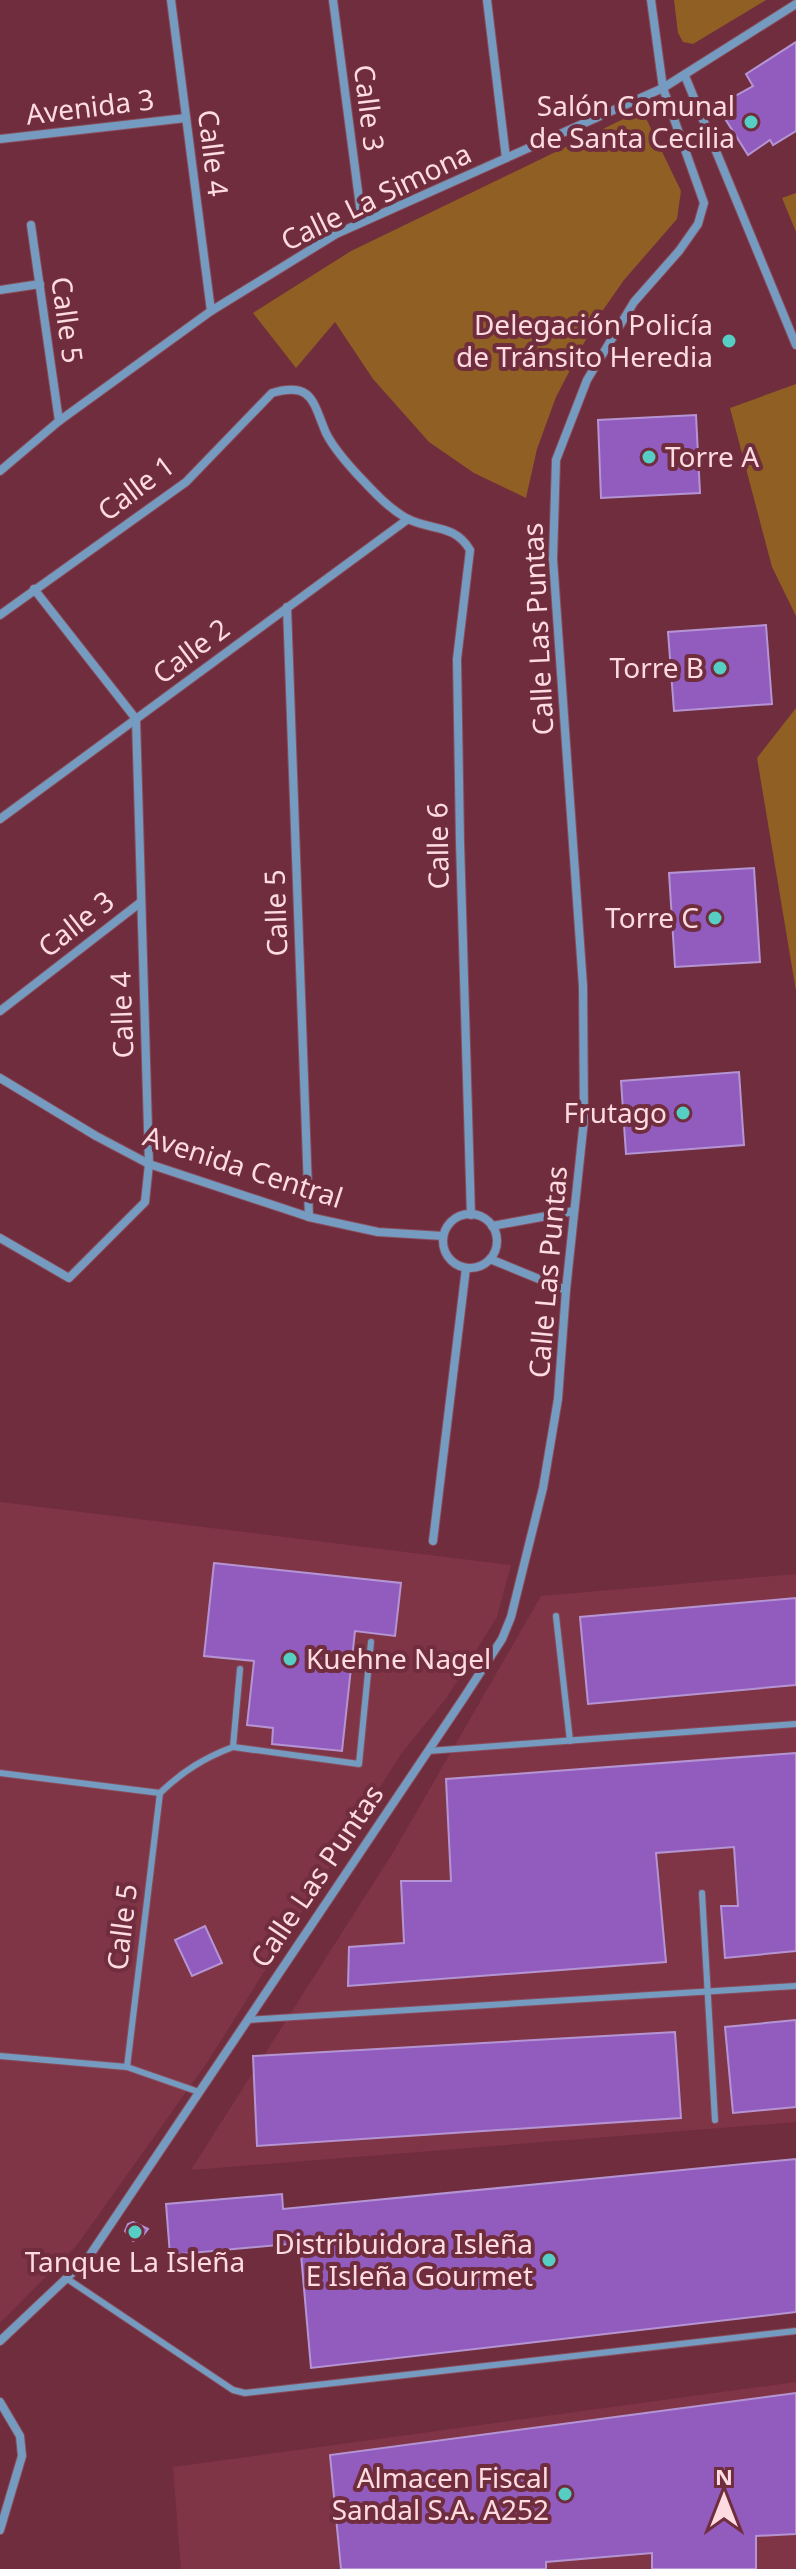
<svg xmlns="http://www.w3.org/2000/svg" width="796" height="2569" font-family="'Noto Sans',sans-serif">
	<style>
		.built { fill: #803547 }
		.green { fill: #8f5f24 }
		.building { fill: #925cbf; stroke: #b594d3; stroke-width: 2 }
		.lines { fill: none; stroke-linecap: round; stroke-linejoin: round }
		.service-casing { stroke: #894c5a; stroke-width: 8 }
		.minor-casing { stroke: #894c5a; stroke-width: 10 }
		.service { stroke: #759bc0; stroke-width: 6 }
		.minor { stroke: #759bc0; stroke-width: 8 }
		.poi-dot { fill: #56cec4; stroke: #702d3d; stroke-width: 3 }
		.labels { text-anchor: middle; stroke-width: 8; stroke-linejoin: round; paint-order: stroke }
		.poi-label { font-size: 28px; fill: #fddbe0; stroke: #702d3d; text-anchor: end }
		.street-label { font-size: 28px; fill: #fddbe0; stroke: #702d3d }
	</style>
	<rect width="100%" height="100%" fill="#702d3d"/>
	<g class="built">
		<polygon points="0,1502 511,1565 497,1617 447,1697 401,1754 208,2061 77,2245 0,2323"/>
		<polygon points="796,1574 796,2122 191,2170 394,1851 541,1596"/>
		<polygon points="796,2382 796,2569 181,2569 173,2467"/>
	</g>
	<g class="green">
		<polygon points="674,0 766,0 693,44 683,42 678,33"/>
		<polygon points="642,110 681,191 677,219 624,280 596,320 556,397 537,449 526,498 474,473 429,442 373,379 335,322 296,368 253,313 351,251"/>
		<polygon points="796,193 796,232 782,198"/>
		<polygon points="796,384 796,616 772,567 730,408"/>
		<polygon points="796,708 796,991 757,758"/>
	</g>
	<g class="building">
		<polygon points="796,42 796,131 773,145 770,140 748,155 717,106 753,86 746,74"/>
		<polygon points="696,415 700,493 601,498 598,420"/>
		<polygon points="766,625 772,704 674,711 668,632"/>
		<polygon points="754,868 760,962 675,967 669,873"/>
		<polygon points="739,1072 744,1145 626,1154 621,1081"/>
		<polygon points="214,1563 401,1583 395,1636 355,1631 342,1751 272,1744 273,1728 247,1725 254,1661 204,1656"/>
		<polygon points="796,1598 796,1685 588,1704 580,1617"/>
		<polygon points="796,1753 796,1951 725,1958 721,1906 738,1906 734,1847 656,1853 666,1962 348,1986 349,1947 404,1943 401,1881 451,1881 446,1779"/>
		<polygon points="205,1926 222,1963 192,1976 175,1940"/>
		<polygon points="796,2020 796,2107 733,2113 725,2027"/>
		<polygon points="675,2032 681,2118 257,2146 253,2056"/>
		<polygon points="796,2159 796,2312 311,2368 300,2243 170,2255 166,2204 282,2194 283,2209"/>
		<polygon points="133,2222 148,2229 141,2238 133,2241 125,2231 128,2224"/>
		<polygon points="796,2393 796,2534 756,2536 756,2569 652,2569 652,2553 546,2562 546,2569 341,2569 330,2455"/>
	</g>
	<g class="lines">
		<defs>
			<g id="service">
				<polyline points="556,1616 570,1741"/>
				<polyline points="233,1747 359,1764 371,1642"/>
				<polyline points="428,1751 796,1724"/>
				<polyline points="0,1773 160,1793"/>
				<path d="M160 1793C183 1771 204 1758 233 1747L240 1669"/>
				<polyline points="702,1893 715,2120"/>
				<polyline points="247,2020 796,1986"/>
				<polyline points="0,2056 127,2067 199,2092"/>
				<polyline points="127,2067 160,1793"/>
				<polyline points="66,2278 233,2390 245,2393 796,2331"/>
			</g>
			<g id="minor">
				<polyline points="171,0 211,311"/>
				<polyline points="333,0 362,222"/>
				<polyline points="487,0 506,158"/>
				<polyline points="685,76 796,345"/>
				<polyline points="0,139 186,118"/>
				<polyline points="31,225 59,421"/>
				<polyline points="0,290 40,284"/>
				<polyline points="0,471 59,421 211,311 336,234 663,88 796,4"/>
				<polyline points="34,589 136,719"/>
				<polyline points="287,607 309,1217"/>
				<path d="M0 615 186 482 272 393C313 381 313 403 326 433 333 447 345 461 356 473 371 489 387 507 406 518 430 531 454 523 470 550L457 659 460 842 471 1215"/>
				<polyline points="0,819 408,519"/>
				<polyline points="0,1011 141,902"/>
				<polyline points="0,1078 96,1136 149,1164 309,1217 378,1232 443,1236"/>
				<circle cx="470" cy="1241" r="27"/>
				<polyline points="492,1226 574,1211"/>
				<polyline points="0,1238 69,1278 145,1202 149,1164 136,719"/>
				<polyline points="490,1259 566,1290"/>
				<polyline points="433,1541 466,1268"/>
				<polyline points="0,2341 88,2258 463,1699 502,1639 511,1617 543,1488 558,1399 566,1290 584,1120 583,986 553,559 556,460 587,380 634,302 679,251 698,224 704,203 663,88 651,0"/>
				<polyline points="0,2402 20,2436 22,2456 0,2530"/>
			</g>
		</defs>
		<use href="#service" class="service-casing"/>
		<use href="#minor" class="minor-casing"/>
		<use href="#service" class="service"/>
		<use href="#minor" class="minor"/>
	</g>
	<g class="poi-dot">
		<circle cx="751" cy="122" r="8"/>
		<circle cx="729" cy="341" r="8"/>
		<circle cx="649" cy="457" r="8"/>
		<circle cx="720" cy="668" r="8"/>
		<circle cx="715" cy="918" r="8"/>
		<circle cx="683" cy="1113" r="8"/>
		<circle cx="290" cy="1659" r="8"/>
		<circle cx="135" cy="2232" r="8"/>
		<circle cx="549" cy="2260" r="8"/>
		<circle cx="565" cy="2494" r="8"/>
	</g>
	<g class="labels">
		<g class="poi-label">
			<text x="735" y="116">Salón Comunal<tspan x="735" dy="32">de Santa Cecilia</tspan></text>
			<text x="713" y="335">Delegación Policía<tspan x="713" dy="32">de Tránsito Heredia</tspan></text>
			<text x="665" y="467" text-anchor="start">Torre A</text>
			<text x="704" y="678">Torre B</text>
			<text x="699" y="928">Torre C</text>
			<text x="667" y="1123">Frutago</text>
			<text x="306" y="1669" text-anchor="start">Kuehne Nagel</text>
			<text x="533" y="2254">Distribuidora Isleña<tspan x="533" dy="32">E Isleña Gourmet</tspan></text>
			<text x="135" y="2272" text-anchor="middle">Tanque La Isleña</text>
			<text x="549" y="2488">Almacen Fiscal<tspan x="549" dy="32">Sandal S.A. A252</tspan></text>
		</g>
		<g class="street-label">
			<text transform="translate(90 107) rotate(-7)" y="10">Avenida 3</text>
			<text transform="translate(369 108) rotate(83)" y="10">Calle 3</text>
			<text transform="translate(213 153) rotate(83)" y="10">Calle 4</text>
			<text transform="translate(376 197) rotate(-26)" y="10">Calle La Simona</text>
			<text transform="translate(67 320) rotate(82)" y="10">Calle 5</text>
			<text transform="translate(136 488) rotate(-37)" y="10">Calle 1</text>
			<text transform="translate(538 629) rotate(-93)" y="10">Calle Las Puntas</text>
			<text transform="translate(191 651) rotate(-37)" y="10">Calle 2</text>
			<text transform="translate(438 846) rotate(-91)" y="10">Calle 6</text>
			<text transform="translate(276 913) rotate(-92)" y="10">Calle 5</text>
			<text transform="translate(76 924) rotate(-38)" y="10">Calle 3</text>
			<text transform="translate(122 1015) rotate(-92)" y="10">Calle 4</text>
			<text transform="translate(243 1167) rotate(18)" y="10">Avenida Central</text>
			<text transform="translate(548 1272) rotate(-85)" y="10">Calle Las Puntas</text>
			<text transform="translate(317 1876) rotate(-56)" y="10">Calle Las Puntas</text>
			<text transform="translate(122 1927) rotate(-83)" y="10">Calle 5</text>
		</g>
	</g>
	<g transform="translate(724 2497)" stroke="#702d3d" stroke-width="6" paint-order="stroke">
	<path d="M0-6L14 30L0 20L-14 30Z" fill="#fddbe0"/>
	<text y="-12" font-size="22" font-weight="bold" text-anchor="middle" fill="#fddbe0">N</text>
	</g>
</svg>
